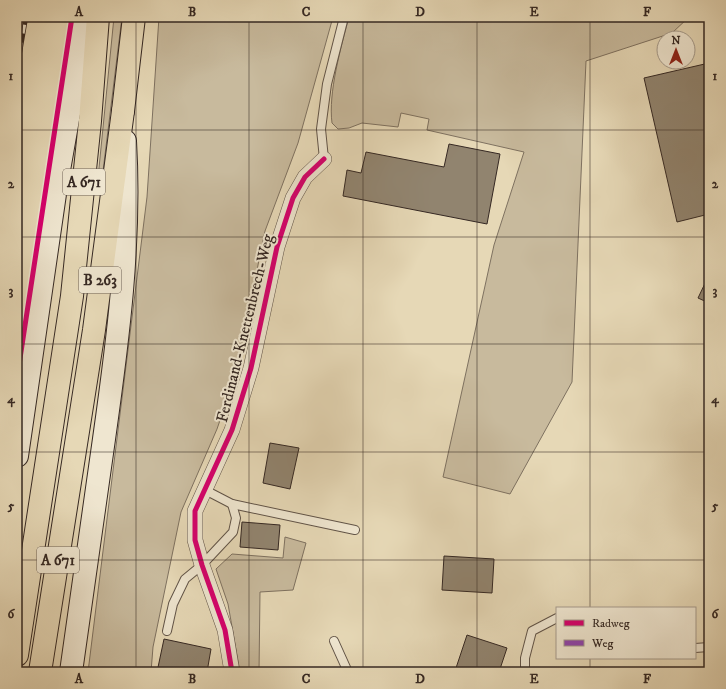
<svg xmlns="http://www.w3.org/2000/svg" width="726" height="689" font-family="'IM FELL DW Pica',serif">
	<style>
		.green { fill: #c8ba9d; stroke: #7e7160 }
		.building { fill: #91846f; stroke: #352823 }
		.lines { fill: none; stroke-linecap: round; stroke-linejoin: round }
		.lane-casing { stroke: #615448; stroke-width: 10 }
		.street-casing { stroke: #615448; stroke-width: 16 }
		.secondary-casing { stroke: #352823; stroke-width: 24 }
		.primary-casing { stroke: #352823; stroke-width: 24 }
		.highway-casing { stroke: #352823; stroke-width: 24 }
		.lane { stroke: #efe6d0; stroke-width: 8 }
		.street { stroke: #efe6d0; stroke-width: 15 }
		.secondary { stroke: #efe6d0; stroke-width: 22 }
		.primary { stroke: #e6d8b6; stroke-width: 22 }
		.highway { stroke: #e6d8b6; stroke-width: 22 }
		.rail-casing { stroke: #352823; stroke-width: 4.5 }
		.rail { stroke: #efe6d0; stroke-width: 3; stroke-dasharray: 9; stroke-linecap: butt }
		.quiet { stroke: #8e44ad; stroke-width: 4; stroke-dasharray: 8 4; stroke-linecap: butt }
		.cycleway-casing { stroke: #efe6d0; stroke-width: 8 }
		.cycleway { stroke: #d6006c; stroke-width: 5 }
		.grid { fill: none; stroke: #352823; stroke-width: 1; stroke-opacity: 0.55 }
		.labels { text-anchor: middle; stroke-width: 4; stroke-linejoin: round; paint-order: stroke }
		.shield { fill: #efe6d0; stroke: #6d6157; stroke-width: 1 }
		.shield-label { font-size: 15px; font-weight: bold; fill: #352823 }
		.street-label { font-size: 16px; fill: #352823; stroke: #efe6d0 }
		.neatline { fill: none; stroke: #352823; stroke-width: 1.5 }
		.grid-label { font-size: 13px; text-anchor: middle; font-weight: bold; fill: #352823 }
	</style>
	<rect width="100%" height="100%" fill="#e6d8b6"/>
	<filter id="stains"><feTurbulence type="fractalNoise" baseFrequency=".005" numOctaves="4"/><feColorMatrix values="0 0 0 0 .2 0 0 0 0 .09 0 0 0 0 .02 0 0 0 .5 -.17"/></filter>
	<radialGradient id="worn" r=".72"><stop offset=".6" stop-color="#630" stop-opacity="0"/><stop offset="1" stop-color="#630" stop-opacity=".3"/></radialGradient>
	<g class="green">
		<polygon points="114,17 122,17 102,179 98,178"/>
		<polygon points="159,17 333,17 298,143 265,231 235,377 217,429 181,512 153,647 151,672 88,672 147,197"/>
		<path d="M349 17H689L672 33 586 61 572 382 510 494 443 477 494 245 524 152 427 130 429 119 401 113 398 127 362 123 349 128 338 129 332 123C328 93 341 47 349 17Z"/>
		<polygon points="285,537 306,543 293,590 260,592 259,672 240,672 228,604 216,569 232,554 283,558"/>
	</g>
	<g class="building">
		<polygon points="709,63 709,214 677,222 644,78"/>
		<polygon points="449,144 500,154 487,224 343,196 347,170 361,173 366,152 444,167"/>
		<polygon points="709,275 709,303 698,298"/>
		<polygon points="270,443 299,448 290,489 263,483"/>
		<polygon points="242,522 280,525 278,550 240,547"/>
		<polygon points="444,556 494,559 492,593 442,590"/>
		<polygon points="467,635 507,648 499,672 455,671"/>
		<polygon points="164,639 211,649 207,672 157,672"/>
	</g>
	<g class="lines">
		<defs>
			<g id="lane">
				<polyline points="324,159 321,129 327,84 344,17"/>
				<polyline points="205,490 232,504 355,530"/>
				<polyline points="167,631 173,604 185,579 202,565 233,532 236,518 232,504"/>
				<polyline points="334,641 348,672"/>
				<polyline points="695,648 709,647"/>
				<polyline points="525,672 525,658 532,631 557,618"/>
			</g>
			<polyline id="street" points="232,672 225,630 202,565 195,540 195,511 232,430 251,368 277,247 293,198 305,177 324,159"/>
			<g id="secondary">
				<polyline points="17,456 56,187 86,17"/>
				<path d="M71 672C82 594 93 516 104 439 118 340 131 241 125 141"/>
			</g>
			<polyline id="primary" points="123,111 134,17"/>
			<g id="highway">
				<polyline points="17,655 72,296 90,121 98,17"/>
				<polyline points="40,672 94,330 123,111"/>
			</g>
		</defs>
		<use href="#lane" class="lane-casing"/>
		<use href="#street" class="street-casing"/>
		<use href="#secondary" class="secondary-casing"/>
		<use href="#primary" class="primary-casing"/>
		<use href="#highway" class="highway-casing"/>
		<use href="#lane" class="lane"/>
		<use href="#street" class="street"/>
		<use href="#secondary" class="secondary"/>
		<use href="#primary" class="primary"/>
		<use href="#highway" class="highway"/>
		<defs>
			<polyline id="rail" points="17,69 26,17"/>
		</defs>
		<use href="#rail" class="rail-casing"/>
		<use href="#rail" class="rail"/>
		<polyline class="quiet" points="567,17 607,20 622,17"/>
		<defs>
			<g id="cycleway">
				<polyline points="17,378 72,17"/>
				<polyline points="232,672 225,630 202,565 195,540 195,511 232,430 251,368 277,247 293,198 305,177 324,159"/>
			</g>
		</defs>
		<use href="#cycleway" class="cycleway-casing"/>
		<use href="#cycleway" class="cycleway"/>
	</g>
	<path class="grid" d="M136 17V672M249 17V672M363 17V672M477 17V672M590 17V608M17 130H709M17 237H709M17 344H709M17 452H709M17 560H709M590 658V672"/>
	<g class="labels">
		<g class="shield">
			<rect x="63" y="169" width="42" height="26" rx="3"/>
			<rect x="79" y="267" width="42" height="26" rx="3"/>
			<rect x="37" y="547" width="42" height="26" rx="3"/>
		</g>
		<g class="shield-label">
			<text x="84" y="187">A 671</text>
			<text x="100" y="285">B 263</text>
			<text x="58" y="565">A 671</text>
		</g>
		<g class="street-label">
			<text transform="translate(244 328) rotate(-76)" y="6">Ferdinand-Knettenbrech-Weg</text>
		</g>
	</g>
	<rect width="726" height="689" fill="none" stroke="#e6d8b6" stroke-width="44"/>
	<rect x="556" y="607" width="140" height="52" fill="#efe6d0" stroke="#a59a8b"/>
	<rect x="564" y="620" width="20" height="6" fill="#d6006c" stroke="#a59a8b"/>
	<text x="592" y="627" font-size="12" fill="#352823">Radweg</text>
	<rect x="564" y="640" width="20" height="6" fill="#8e44ad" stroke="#a59a8b"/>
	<text x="592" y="647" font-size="12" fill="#352823">Weg</text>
	<g transform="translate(676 50)"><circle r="19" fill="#efe6d0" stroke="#a59a8b"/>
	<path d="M0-3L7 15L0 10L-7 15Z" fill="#8f2418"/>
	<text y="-6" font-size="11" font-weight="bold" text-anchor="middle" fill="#352823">N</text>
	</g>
	<rect x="22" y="22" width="682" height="645" class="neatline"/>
	<g class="grid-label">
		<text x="79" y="16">A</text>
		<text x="192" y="16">B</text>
		<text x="306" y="16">C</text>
		<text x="420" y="16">D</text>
		<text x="534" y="16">E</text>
		<text x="647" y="16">F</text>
		<text x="11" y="80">1</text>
		<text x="715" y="80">1</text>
		<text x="11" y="188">2</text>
		<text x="715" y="188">2</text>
		<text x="11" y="295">3</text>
		<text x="715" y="295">3</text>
		<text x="11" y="403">4</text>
		<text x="715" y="403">4</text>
		<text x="11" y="510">5</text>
		<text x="715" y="510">5</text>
		<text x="11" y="618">6</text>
		<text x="715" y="618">6</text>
		<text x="79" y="683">A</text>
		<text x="192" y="683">B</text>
		<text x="306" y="683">C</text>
		<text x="420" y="683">D</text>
		<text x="534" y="683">E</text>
		<text x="647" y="683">F</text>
	</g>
	<rect width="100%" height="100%" filter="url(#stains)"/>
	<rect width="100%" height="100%" fill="url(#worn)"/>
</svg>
